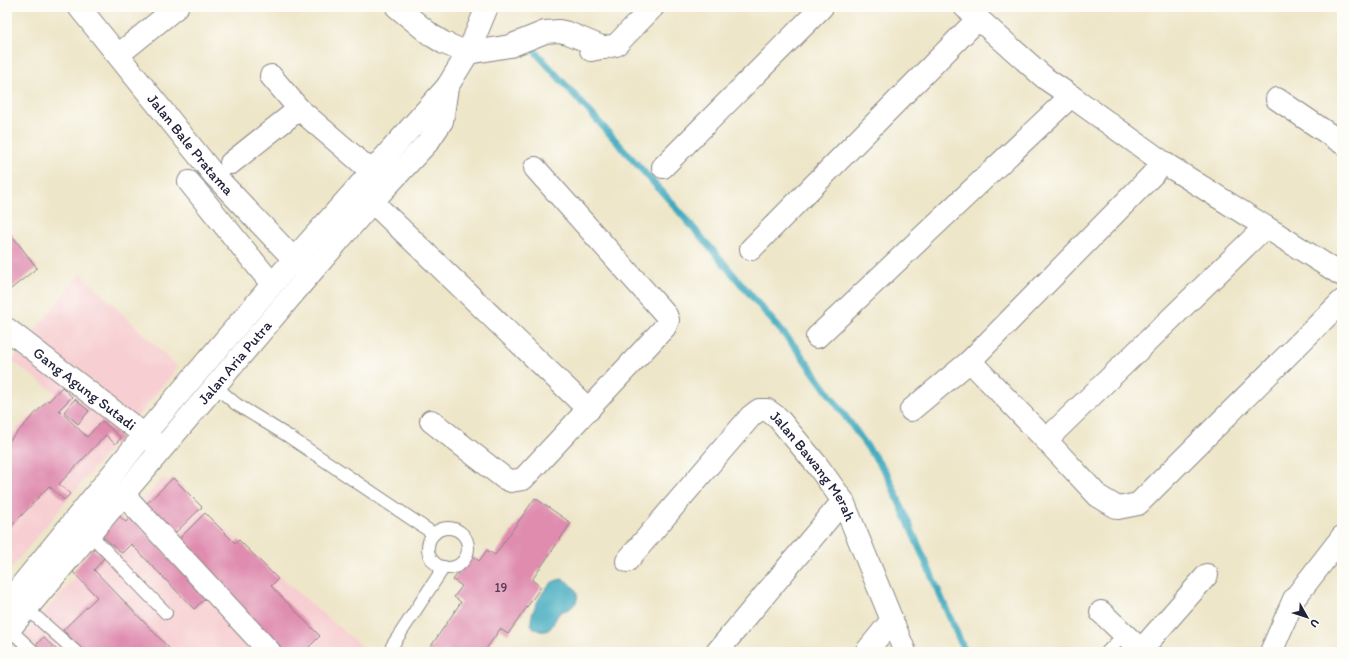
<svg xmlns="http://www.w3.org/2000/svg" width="1349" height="659" font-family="Itim,sans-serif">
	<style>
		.built { fill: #f7cfd2 }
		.water { fill: #3ea9be; stroke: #30667c }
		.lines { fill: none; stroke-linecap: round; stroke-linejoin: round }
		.stream { stroke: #3ea9be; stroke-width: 7 }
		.building { fill: #df8caf }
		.service-casing { stroke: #888482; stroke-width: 14 }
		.minor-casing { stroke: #888482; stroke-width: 24 }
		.secondary-casing { stroke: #888482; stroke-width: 24 }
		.service { stroke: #fff; stroke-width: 12 }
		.minor { stroke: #fff; stroke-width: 22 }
		.secondary { stroke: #fff; stroke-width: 22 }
		.labels { text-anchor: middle; stroke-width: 3.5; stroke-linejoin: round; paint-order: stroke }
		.number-label { font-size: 13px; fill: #513c58 }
		.street-label { font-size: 15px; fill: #22223b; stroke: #fdfcf7 }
	</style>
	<rect width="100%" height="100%" fill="#fdfcf7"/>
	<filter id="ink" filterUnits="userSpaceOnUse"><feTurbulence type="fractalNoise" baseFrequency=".025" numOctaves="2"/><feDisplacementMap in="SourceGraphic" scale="8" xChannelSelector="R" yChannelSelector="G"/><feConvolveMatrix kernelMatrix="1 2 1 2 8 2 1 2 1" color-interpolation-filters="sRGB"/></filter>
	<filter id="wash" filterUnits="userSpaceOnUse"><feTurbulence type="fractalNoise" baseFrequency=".012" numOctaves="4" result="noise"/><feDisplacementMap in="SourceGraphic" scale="16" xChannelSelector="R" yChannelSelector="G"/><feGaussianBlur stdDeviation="0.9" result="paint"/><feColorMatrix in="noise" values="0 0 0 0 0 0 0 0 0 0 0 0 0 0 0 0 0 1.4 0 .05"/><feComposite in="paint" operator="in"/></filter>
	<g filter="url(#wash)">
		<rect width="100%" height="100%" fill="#eee6c9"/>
		<g class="built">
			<polygon points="80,273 178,367 7,573 7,437 57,394 12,361"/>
			<polygon points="164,477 368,652 9,652"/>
		</g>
		<path class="water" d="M562 579C574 584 584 596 572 607 569 610 564 610 561 612 553 618 554 634 540 631 537 630 534 629 532 626 527 617 542 592 549 585 553 581 557 580 562 579Z"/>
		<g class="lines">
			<polyline class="stream" points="532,48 672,203 796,348 887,474 965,652"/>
		</g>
		<g id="blocks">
			<g class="building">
				<polygon points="7,229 37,268 7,292"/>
				<polygon points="62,387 72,397 59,410 87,437 102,421 121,438 115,444 106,435 59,484 70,494 64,500 49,486 7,531 7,450 9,448 7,446 7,443 48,400 49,401"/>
				<polygon points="75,399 89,411 78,424 64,412"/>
				<polygon points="173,478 202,507 172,536 143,507"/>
				<polygon points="535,498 571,523 532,580 541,587 508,634 500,629 484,652 427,652 461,602 454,597 462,586 453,580 471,555 479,561 487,550 495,555"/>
				<polygon points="205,513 235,543 239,540 278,579 271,586 320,636 304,652 280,652 176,542"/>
				<polygon points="119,516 126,522 130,517 207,597 194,609 131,544 122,553 102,536"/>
				<polygon points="92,548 104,558 94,570 172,651 171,652 84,652 63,630 97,597 73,572"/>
				<polygon points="43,637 59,652 38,652 34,648"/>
				<polygon points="9,645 17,652 7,652 7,648"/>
			</g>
		</g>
	</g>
	<g filter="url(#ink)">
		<use href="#blocks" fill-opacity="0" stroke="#888482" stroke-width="1"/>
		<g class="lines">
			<defs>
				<g id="service">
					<polyline points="215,386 236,404 288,436 434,534"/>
					<circle cx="448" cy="548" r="20"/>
					<polyline points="87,531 166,613"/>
					<polyline points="24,606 76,652"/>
					<polyline points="7,627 34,652"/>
					<polyline points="392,646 444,567"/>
					<polyline points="1107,652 1125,634"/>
				</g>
				<g id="minor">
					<path id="s1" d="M79 7 215 176 307 273"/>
					<polyline points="397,7 431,35 444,43 468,53 510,46 545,32 559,31 568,33 604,48"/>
					<polyline points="965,7 1046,79 1071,96 1164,163 1342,275"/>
					<polyline points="591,50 616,45 653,7"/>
					<polyline points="118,55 177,7"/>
					<polyline points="271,76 299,109 371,171"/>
					<polyline points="1277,99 1342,143"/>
					<polyline points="231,163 299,109"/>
					<polyline points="663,167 822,7"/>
					<polyline points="189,182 272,284"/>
					<polyline points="359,189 589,410"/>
					<polyline points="751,249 977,20"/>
					<path id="s2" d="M7 329 160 447"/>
					<polyline points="817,337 1071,96"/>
					<polyline points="970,361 1046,440 1098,496 1118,508 1138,504 1342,301"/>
					<polyline points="911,410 970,361 1164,163"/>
					<polyline points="431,421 504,478 511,481 523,479 665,327 668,320 666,315 535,168"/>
					<polyline points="1046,440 1265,227"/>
					<polyline points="123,494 270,652"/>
					<path id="s3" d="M627 561 751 416 759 410H767L778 418 817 465 843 501 905 652"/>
					<polyline points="1101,612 1143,652"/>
					<polyline points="1141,650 1207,575"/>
					<polyline points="717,652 843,501"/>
					<polyline points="866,652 892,620"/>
					<polyline points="1271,652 1294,599 1342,537"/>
				</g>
				<g id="secondary">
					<polyline points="7,603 144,435 294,259 447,87 468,53 487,7"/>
					<path id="s4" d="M7 632 309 275 373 201 428 142 442 121 447 87"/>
				</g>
			</defs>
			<use href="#service" class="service-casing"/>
			<use href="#minor" class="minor-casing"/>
			<use href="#secondary" class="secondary-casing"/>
			<use href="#service" class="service"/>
			<use href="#minor" class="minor"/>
			<use href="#secondary" class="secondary"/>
		</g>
	</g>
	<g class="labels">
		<g class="number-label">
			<text x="501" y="592">19</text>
		</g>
		<g class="street-label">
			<text dy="5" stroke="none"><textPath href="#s1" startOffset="177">Jalan Bale Pratama</textPath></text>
			<text dy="5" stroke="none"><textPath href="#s4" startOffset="353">Jalan Aria Putra</textPath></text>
			<text dy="5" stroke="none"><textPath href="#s2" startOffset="98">Gang Agung Sutadi</textPath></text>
			<text dy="5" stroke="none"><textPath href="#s3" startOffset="282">Jalan Bawang Merah</textPath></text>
		</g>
	</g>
	<rect width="1349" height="659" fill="none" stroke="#fdfcf7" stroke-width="24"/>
	<g transform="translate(1307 617) rotate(129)" stroke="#fdfcf7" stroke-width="3" paint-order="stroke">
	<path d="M0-3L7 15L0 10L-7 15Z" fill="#22223b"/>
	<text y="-6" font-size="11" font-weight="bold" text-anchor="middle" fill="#22223b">U</text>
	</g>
</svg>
